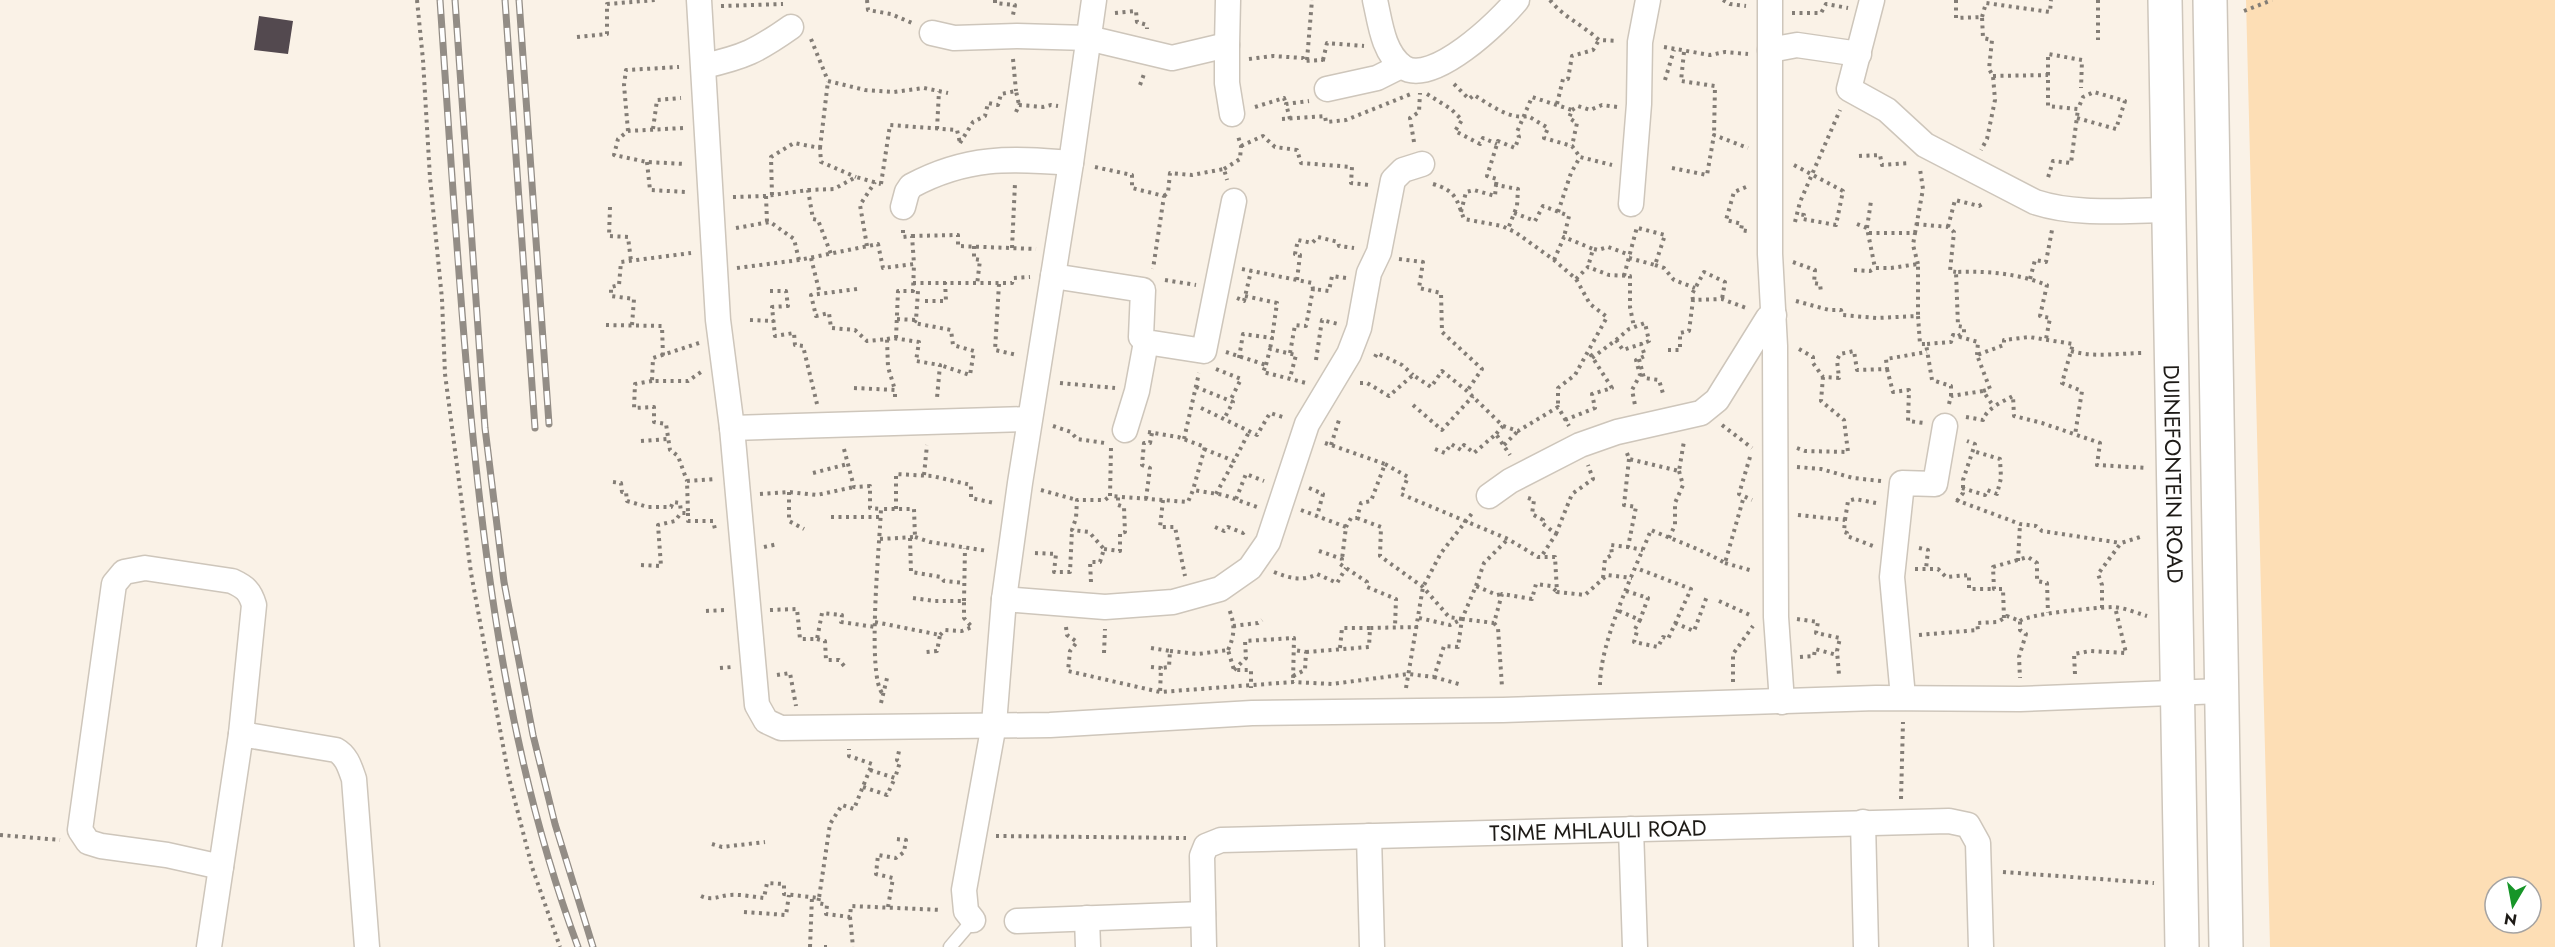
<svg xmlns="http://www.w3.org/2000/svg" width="2555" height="947" font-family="Jost,sans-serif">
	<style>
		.green { fill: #fddeb5; fill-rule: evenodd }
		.building { fill: #53494f }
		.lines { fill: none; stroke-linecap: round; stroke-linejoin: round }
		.service-casing { stroke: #cec6bb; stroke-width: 15 }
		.minor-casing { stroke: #cec6bb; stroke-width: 27 }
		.primary-casing { stroke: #cec6bb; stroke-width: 36 }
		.path { stroke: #837d76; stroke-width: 4; stroke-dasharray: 3 4.5; stroke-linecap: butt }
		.service { stroke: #fff; stroke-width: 12 }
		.minor { stroke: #fff; stroke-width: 24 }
		.primary { stroke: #fff; stroke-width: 33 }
		.rail-casing { stroke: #938d86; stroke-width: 7 }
		.rail { stroke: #fff; stroke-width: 4.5; stroke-dasharray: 14; stroke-linecap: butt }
		.labels { text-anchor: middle; stroke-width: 6; stroke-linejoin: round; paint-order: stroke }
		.street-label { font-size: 22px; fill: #1d1a16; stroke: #fff }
	</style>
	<rect width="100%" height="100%" fill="#faf2e7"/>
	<path class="green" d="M2246 0H2555V947H2270ZM2495 887H2531V923H2495Z"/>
	<polygon class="building" points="259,16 293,21 288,54 254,50"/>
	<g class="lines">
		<defs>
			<polyline id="service" points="950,947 973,920"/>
			<g id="minor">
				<polyline points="699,0 718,320 732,428 757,705 766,721 781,728 1050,725 1252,713 1503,710 1876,698 2020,699 2221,691"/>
				<path d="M1375 0C1380 22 1383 53 1403 67 1432 87 1500 21 1517 0"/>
				<polyline points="1770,0 1770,254 1775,346 1776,617 1782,702"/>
				<path d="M1872 0 1849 89 1887 110 1925 145 2035 202C2078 216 2125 210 2170 210"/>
				<polyline points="932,33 954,38 1017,36 1088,38 1172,58 1227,45 1227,83 1232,114"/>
				<polyline points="1227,45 1228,0"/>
				<polyline points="1770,50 1797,45 1859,54"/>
				<path d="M704 66C744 57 757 51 791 27"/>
				<polyline points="1327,89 1377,78 1401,66"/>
				<polyline points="1631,204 1639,104 1640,42 1648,0"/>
				<path d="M903 207 907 192 911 186C967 156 1010 158 1071 163"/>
				<polyline points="1053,276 1143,290 1141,337 1146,342 1204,351 1234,201"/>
				<polyline points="732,428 1029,419"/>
				<polyline points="1125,430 1137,391 1146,342"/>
				<polyline points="1489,496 1510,481 1580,445 1617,432 1701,413 1717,400 1768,318 1774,315"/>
				<polyline points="1004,599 1105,607 1173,602 1220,589 1250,568 1268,542 1307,424 1349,354 1359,328 1369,273 1379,252 1393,180 1403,170 1422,164"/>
				<polyline points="1903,697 1892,577 1902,483 1935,484 1945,426"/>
				<polyline points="1863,822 1866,947"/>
				<polyline points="1631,829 1635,947"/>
				<polyline points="1369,836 1372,947"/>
				<path d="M221 867 167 855 101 846 88 842 80 830 114 584 124 572 145 568 232 581C245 587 250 591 254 605L241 734"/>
				<polyline points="1087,918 1088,947"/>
				<polyline points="973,920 966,911 964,890 994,724 1004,599 1020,483 1071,163 1094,0"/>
				<polyline points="1017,921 1203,914"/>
				<path d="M209 947 241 734 336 750C347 756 350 768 354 779L367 947"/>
				<path id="s1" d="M1204 947 1202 856 1206 846 1221 840 1949 821 1968 825 1978 843 1981 947"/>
			</g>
			<g id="primary">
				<path id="s2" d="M2165 0 2182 947"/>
				<polyline points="2210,0 2226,947"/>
			</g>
		</defs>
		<use href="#service" class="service-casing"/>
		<use href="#minor" class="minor-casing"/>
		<use href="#primary" class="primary-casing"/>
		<g class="path">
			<polyline points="417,0 423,60 430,178 442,299 445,374 471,573 509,778 532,867 560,947"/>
			<polyline points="867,0 868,10 891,14 912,23"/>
			<polyline points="995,0 995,3 1015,5 1013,15"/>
			<path d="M1550 0C1563 17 1583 25 1599 40L1618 41"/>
			<polyline points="1723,0 1730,4 1746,6"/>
			<polyline points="1956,0 1956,18 1982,17 1983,38 1992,40 1989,69 1993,76 1995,100 1987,139 1981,150"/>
			<polyline points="2098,0 2098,40"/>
			<polyline points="721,6 783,4"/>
			<polyline points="2244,11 2272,0"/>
			<polyline points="1115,13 1136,11 1137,22 1147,25 1147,29"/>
			<polyline points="1792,13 1821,13 1826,4 1848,8"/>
			<polyline points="1982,17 1986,3 2050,12 2051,0"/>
			<polyline points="577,37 607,34 607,4 656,0"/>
			<polyline points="811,39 828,81"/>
			<polyline points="1664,47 1710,55 1725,52 1748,54"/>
			<polyline points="1684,52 1681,81 1715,86 1714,135"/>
			<polyline points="1013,59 1016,91"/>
			<polyline points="1249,59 1273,56 1303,58 1304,61 1323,60 1323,66"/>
			<polyline points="1307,60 1312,0"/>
			<polyline points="1323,60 1327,43 1364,46"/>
			<polyline points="2048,75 2048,54 2082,60 2081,88"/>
			<polyline points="1993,76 2048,75 2048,106 2078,109 2071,163 2053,161 2047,181"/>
			<polyline points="1665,80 1674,50"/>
			<path d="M1454 84 1469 99 1474 95C1489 104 1509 120 1528 116L1548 128 1544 138 1572 146 1580 157"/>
			<polyline points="1140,85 1144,74"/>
			<polyline points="1427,94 1451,109 1462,120 1455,131 1480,144 1483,138 1497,144"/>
			<polyline points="1557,104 1563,79 1568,79 1572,56 1593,50 1599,40"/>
			<polyline points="1255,107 1284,98 1286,104"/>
			<polyline points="1572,110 1578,106 1590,110 1602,105 1617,107"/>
			<polyline points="1016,112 1019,105 1043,107 1051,105 1058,106"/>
			<polyline points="2077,118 2116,129 2125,101 2094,92 2083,97 2078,109"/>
			<polyline points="1282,119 1325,116 1326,122 1346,120 1411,94"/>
			<polyline points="1290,119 1286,104 1309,101"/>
			<polyline points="683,128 628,131 618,139 614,155 647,162 686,164"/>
			<polyline points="653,129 657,100 681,98"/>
			<polyline points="937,129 939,91"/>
			<polyline points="628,131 624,85 626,70 679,67"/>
			<polyline points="1414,142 1410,118 1419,112 1420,93"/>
			<polyline points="960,143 973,122 985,116 988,103 998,105 1001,94 1016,91 1019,105"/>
			<polyline points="1241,146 1263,136 1275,147 1297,150 1301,163 1352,167 1351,183 1369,185"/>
			<polyline points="820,148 828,81 865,90 894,92 924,88 948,93"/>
			<polyline points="1859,156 1880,155 1882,165 1909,163"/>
			<polyline points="647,162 650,190 687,192"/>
			<polyline points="1794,165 1843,191 1836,225 1803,219 1804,215 1797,214"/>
			<polyline points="1095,167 1132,175 1132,188 1164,196 1153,269"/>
			<polyline points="1672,168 1707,175 1714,135 1748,148"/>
			<polyline points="1224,169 1240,159 1241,146 1238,136"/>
			<polyline points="881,184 890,125 957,130 960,143"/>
			<path d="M1433 184C1456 191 1456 198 1464 219L1502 226 1515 232 1554 260 1576 279 1590 304 1607 317 1575 375 1558 388V407"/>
			<polyline points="1496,185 1497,179 1487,176 1498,141 1515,148 1519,137 1517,132 1532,97 1572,110 1569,118 1577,123 1572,146"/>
			<polyline points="1746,187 1734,192 1726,220 1742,224 1741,230 1747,231"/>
			<polyline points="808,190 834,189 856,177 881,184"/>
			<polyline points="772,195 771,157 794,143 820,148 821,162 856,177"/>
			<polyline points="766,196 767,222"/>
			<polyline points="1164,196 1168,193 1170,173 1192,175 1224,169 1227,180"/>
			<polyline points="733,197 766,196 808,190 813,219 818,220 831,254"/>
			<polyline points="610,207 609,236 628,237 631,261"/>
			<polyline points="1461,212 1466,192 1474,190 1495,196 1496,185 1518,189 1517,206 1508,229"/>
			<polyline points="1558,212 1571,173 1580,157 1612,165"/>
			<polyline points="1514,213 1535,221 1543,206 1569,216 1564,237"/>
			<polyline points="1795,222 1800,202 1840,110"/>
			<polyline points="1857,224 1867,228 1875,268 1891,268 1918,264 1918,316"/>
			<polyline points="1916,224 1948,227 1954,232 1950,271 1956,272"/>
			<polyline points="1948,227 1955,200 1979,206 1984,203"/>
			<polyline points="736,228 770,222 794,239 799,260"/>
			<polyline points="1867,228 1871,201"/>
			<polyline points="1869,233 1915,233 1913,245 1918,264"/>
			<polyline points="1915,233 1923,189 1920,169"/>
			<polyline points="912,236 958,235 958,246 1036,249"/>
			<polyline points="867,246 860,205 875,182"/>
			<polyline points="974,246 974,259 980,260 977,285"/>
			<polyline points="1012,248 1015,183"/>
			<polyline points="1594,249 1598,250 1608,247 1630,255"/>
			<polyline points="811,258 820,294"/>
			<polyline points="1629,258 1655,265 1665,235 1638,228"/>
			<polyline points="1399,259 1423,262 1419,288 1441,293 1442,332 1482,369 1467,391"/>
			<polyline points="1554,260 1564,237 1593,249 1588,267"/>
			<polyline points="1793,262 1815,270 1814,283 1820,284 1821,292"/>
			<polyline points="1655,265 1664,268 1674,280 1695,288"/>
			<polyline points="737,268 799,260 878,244 883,268 914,264 912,236 903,237 903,228"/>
			<polyline points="1242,269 1312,283 1313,289 1329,291 1332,276 1346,278"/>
			<polyline points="1854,270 1870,271 1875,268"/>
			<polyline points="1624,276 1637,227"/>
			<polyline points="1576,279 1588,267 1609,275 1630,276 1630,307 1634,327"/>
			<polyline points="2030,279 2035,260 2046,262 2052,230"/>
			<polyline points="1165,280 1196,285"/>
			<polyline points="1297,280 1300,255 1295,254 1298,240 1312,243 1318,237 1338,242 1339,246 1354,248"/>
			<polyline points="913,283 1012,283 1013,278 1030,277"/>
			<polyline points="999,284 995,350 1017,355"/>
			<polyline points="857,289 811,295 816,316 829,313 831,328 855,330 867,341 887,339 888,367 895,390"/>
			<polyline points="770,291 786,291 788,306 772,307 775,336 794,333 795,345 803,346 817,404"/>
			<polyline points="1245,296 1277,303 1272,338"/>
			<polyline points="1237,298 1244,301 1251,271"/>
			<polyline points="1693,300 1692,294 1704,272 1725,282 1722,299"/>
			<polyline points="925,301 946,301 945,282"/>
			<polyline points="1796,301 1829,310 1841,310 1842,315 1877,318 1918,316 1920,344 1926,344"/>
			<polyline points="897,319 916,320 918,291 913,291"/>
			<polyline points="750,320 774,321"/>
			<polyline points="916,320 914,323 951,330 953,345 974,351 970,375 940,365"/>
			<polyline points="606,325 662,326 663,356"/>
			<polyline points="632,325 634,299 611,296 611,287 619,285 621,262 691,253"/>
			<path d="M1958 336 1964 333V327L1958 326 1956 272C1988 271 2016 273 2047 285L2040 316 2050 318 2046 339"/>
			<polyline points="896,338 898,291 913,291 914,264"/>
			<polyline points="887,339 893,338 919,342 916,361 940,365 937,398"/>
			<polyline points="1616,340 1629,329 1645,323 1649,341 1641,344"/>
			<polyline points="699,343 653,358 652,381 688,381 701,372"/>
			<polyline points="1799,349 1813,357 1813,363 1823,377 1839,378 1837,360 1840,354 1854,351 1857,370 1887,369 1886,359 1927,352"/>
			<polyline points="1668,350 1680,350 1680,333 1689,331 1693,300 1722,299 1749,309"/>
			<path d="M2071 351C2095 358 2119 353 2144 353"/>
			<polyline points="1226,352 1266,365 1263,372 1306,383"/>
			<polyline points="1290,353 1295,325 1306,326 1313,289"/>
			<polyline points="1375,357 1377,353 1402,365 1413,375"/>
			<polyline points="1239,358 1243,334 1272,338 1270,349"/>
			<polyline points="1592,358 1616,340 1623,350 1641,344 1645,356 1636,360 1640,375 1632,390 1635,405"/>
			<polyline points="1639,359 1644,378 1659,380 1664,397"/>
			<polyline points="1316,360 1322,320 1338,324"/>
			<polyline points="1266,365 1270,349 1296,355 1290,378"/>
			<polyline points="1216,369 1241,379 1230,401"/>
			<polyline points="1887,369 1893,392 1909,390 1908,421 1924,423"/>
			<polyline points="652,381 635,384 634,408 654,407 654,422 666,424 670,450 678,456 687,481"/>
			<polyline points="1060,383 1115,388"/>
			<polyline points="1360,383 1367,383 1389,396 1413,375 1431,387 1442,371 1467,391 1503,426 1496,434"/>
			<polyline points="1196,387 1233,402 1224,419"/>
			<polyline points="854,388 895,390 895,401"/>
			<polyline points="1983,391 1990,389 1977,355 2004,345 2004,340 2029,337 2073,344 2062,383 2082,391 2075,435"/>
			<polyline points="1951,396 1951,386 1932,380 1926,344 1951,342 1953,335 1978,342 1977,355"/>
			<polyline points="1949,404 1951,396 1983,391 1994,407"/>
			<polyline points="1413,405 1442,430 1473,396"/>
			<polyline points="1201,408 1257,435 1270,413 1286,418"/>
			<path d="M1966 417 1983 420C1987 408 2002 402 2013 396L2014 416 2042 423 2100 443 2097 465 2147 468"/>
			<polyline points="1565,420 1595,408 1592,394 1612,388 1589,352"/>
			<polyline points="1722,425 1752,448"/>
			<polyline points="1053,426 1071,432 1077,439 1105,443"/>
			<polyline points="1503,426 1518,431 1558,407 1569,426"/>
			<polyline points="1148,432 1178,437 1205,447 1193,490"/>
			<polyline points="1184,439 1199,373"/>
			<polyline points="641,441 668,439"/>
			<polyline points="1325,443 1385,464 1371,501 1361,503 1357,518 1351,518 1346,527"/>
			<polyline points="1331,445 1339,420"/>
			<polyline points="1504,445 1518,431"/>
			<polyline points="1111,448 1110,496 1188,502 1193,490 1224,495 1257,507"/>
			<polyline points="1797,448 1805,451 1848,452 1844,420 1821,401 1823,377"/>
			<path d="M844 449 854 487 870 486V508L881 509C880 540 866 678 883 694"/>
			<polyline points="1204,449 1234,461 1249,432"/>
			<polyline points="1435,449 1445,453 1451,444 1461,450 1464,445 1474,453 1496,434 1510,455"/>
			<polyline points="1627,453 1629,459 1679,471 1684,441"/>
			<polyline points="1750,457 1739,494 1752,500"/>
			<polyline points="1629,459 1624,505 1636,507 1628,547 1643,550"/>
			<polyline points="1385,464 1408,477 1401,494 1508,539 1538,557 1555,557 1557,592 1585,595 1607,575 1632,578"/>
			<polyline points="1797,467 1821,469 1853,478 1881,481"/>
			<polyline points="813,473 848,464"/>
			<polyline points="924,475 927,445"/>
			<polyline points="613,482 621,483 622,492 626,492 627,501 648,507 671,507 673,502 680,503 681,513"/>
			<polyline points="1309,488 1323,494 1317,516"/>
			<polyline points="1962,488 1985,495 1987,490 1997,494 2001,478 2000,459 1973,451"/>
			<polyline points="1041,490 1077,500"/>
			<polyline points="789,492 789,521 804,529"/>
			<polyline points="760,494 789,492 817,495 854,487"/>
			<polyline points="1216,494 1234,461"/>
			<polyline points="1528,498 1534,500 1532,514 1543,520 1542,523 1556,534 1541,557"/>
			<polyline points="1146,499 1150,468 1142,465 1144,443 1150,443 1152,433"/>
			<polyline points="1236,499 1246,474 1264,481"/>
			<polyline points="1163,500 1160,527 1175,527 1185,576"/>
			<polyline points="1956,500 2020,524 2036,526 2042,531 2121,543"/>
			<polyline points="1957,501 1963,493 1963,480 1975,444 1967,441"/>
			<polyline points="896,509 896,474 932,476 971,485 971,498 994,503"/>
			<polyline points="1301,510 1346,527 1342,559"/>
			<polyline points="688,513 688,521 713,521 715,529"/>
			<polyline points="1798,515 1845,520 1844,532 1847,533 1847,536 1873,546"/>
			<polyline points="831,517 881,517"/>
			<polyline points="1357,518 1381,527 1380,556 1423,587 1449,617 1462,619"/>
			<polyline points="1845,520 1848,501 1855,499 1876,503"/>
			<polyline points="1215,527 1224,531 1228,527 1243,533 1245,531"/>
			<polyline points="1556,534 1572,494 1593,479 1588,465"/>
			<polyline points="915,537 930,542 988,551"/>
			<polyline points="910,538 911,572 941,577 944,581 964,583"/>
			<polyline points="1669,538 1675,525 1675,503 1683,485 1679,471"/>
			<polyline points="880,539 915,537 914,509 881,509"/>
			<polyline points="764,547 778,544"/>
			<polyline points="1919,548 1928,550 1926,569"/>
			<polyline points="1104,549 1120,551 1120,533 1125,532 1124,507 1118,505 1118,497"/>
			<polyline points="1319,551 1342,559 1340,564 1367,582 1367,587 1396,599 1395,627"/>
			<polyline points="1035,553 1056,554 1054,572 1070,572 1072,530"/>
			<polyline points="2018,561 2020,524"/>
			<polyline points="1725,563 1753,571"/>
			<polyline points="641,565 661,566 658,525 675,521 681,513 688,513 687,481 715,479"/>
			<polyline points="1915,569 1938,569 1946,577 1969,575 1969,589 1994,589"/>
			<path d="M1274 572C1289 578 1302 582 1317 574L1337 583 1346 568"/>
			<polyline points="1603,578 1605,559 1612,555 1611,545 1628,547"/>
			<polyline points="1091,582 1090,562 1100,562 1104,549 1089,532 1072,530 1076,518 1077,500 1105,500 1110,496"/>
			<polyline points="1476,586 1484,563 1508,539"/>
			<polyline points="1626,591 1648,598 1640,620"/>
			<polyline points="913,598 935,601 964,601 964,618 971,626"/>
			<polyline points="964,601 965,548"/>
			<polyline points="1719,601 1752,616"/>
			<polyline points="2102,608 2102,585 2098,574 2121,543 2140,537"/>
			<polyline points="770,610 797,609 800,639 817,639 822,613 842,615 841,622 875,627"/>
			<polyline points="706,611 726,610"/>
			<polyline points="1619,611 1640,620 1635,629 1637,631 1634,642 1658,647 1663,637 1668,639 1691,589 1636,568"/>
			<polyline points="1419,618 1450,625 1462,619 1494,623 1502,594 1532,599 1536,584 1551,586 1557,592"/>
			<polyline points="2004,618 2003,589 1994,589 1993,567 2028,557 2037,563 2037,581 2047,583 2048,613"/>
			<polyline points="1797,619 1818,622 1816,633 1840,638 1837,651 1839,675"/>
			<path d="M2020 621C2027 614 2100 607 2114 607 2125 608 2137 613 2147 616"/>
			<polyline points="875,622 940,635 937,651 926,652"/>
			<polyline points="1494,623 1498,628 1502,687"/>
			<polyline points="1675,623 1694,631 1707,596"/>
			<polyline points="1233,626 1258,623 1262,620"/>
			<polyline points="1066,627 1067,635 1077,642 1070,651 1068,671 1160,692 1293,682 1332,684 1408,674 1434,677 1444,646 1458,647 1462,619 1476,586 1497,595 1502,594"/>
			<polyline points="940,635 945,630 962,631 972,627"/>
			<polyline points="1919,635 1978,630 1977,623 1998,622 2007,616 2020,621 2020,630 2026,634 2019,657 2020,678"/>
			<polyline points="817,639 825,641 826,660 839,660 846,668"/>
			<polyline points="1151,648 1170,651 1169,667 1161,668"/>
			<polyline points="1340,648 1342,628 1370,628"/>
			<path d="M1228 650C1235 635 1235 624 1229 609"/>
			<polyline points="1170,651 1198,654 1228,650 1234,670 1251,670 1251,688"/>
			<polyline points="1306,652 1369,647 1370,628 1418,627"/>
			<polyline points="1104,653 1105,629"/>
			<polyline points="1800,657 1814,656 1815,649 1837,655"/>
			<polyline points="1151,667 1161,668 1160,694"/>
			<polyline points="720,668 732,667"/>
			<polyline points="1234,670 1246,658 1245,641 1294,638 1293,683"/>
			<polyline points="2075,674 2074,654 2090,651 2126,653 2115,607"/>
			<polyline points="777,675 790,673 796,706"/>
			<polyline points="1293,676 1305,670 1306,652 1294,650"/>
			<polyline points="1434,677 1462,685"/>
			<polyline points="1733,682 1733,654 1753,626"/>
			<path d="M1600 685C1600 641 1634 572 1651 530 1676 541 1701 549 1725 563L1744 496"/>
			<polyline points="1406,688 1423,587 1441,553 1473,512"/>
			<polyline points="881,703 888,674"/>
			<polyline points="870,770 895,778 900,762 897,760 899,751"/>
			<polyline points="863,787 887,795 895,778"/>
			<polyline points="1901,799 1903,722"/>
			<polyline points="0,835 60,840"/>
			<polyline points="996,836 1186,838"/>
			<polyline points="712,844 722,847 765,842"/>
			<polyline points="2003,872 2154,883"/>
			<path d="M701 896C712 901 719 896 729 895 741 894 753 897 764 898L767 883 784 884V894L819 898 830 824 842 805 854 809 872 764 849 756V749"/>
			<polyline points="819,898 818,903 827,905 826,914 850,917 851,906 942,910"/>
			<polyline points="888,907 893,878 876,874 878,855 896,858 904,852 906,840 896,839"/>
			<polyline points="744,912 786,915 789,895"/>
			<polyline points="850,917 853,947"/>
			<polyline points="810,947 812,897"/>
			<polyline points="824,947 828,947"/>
		</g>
		<use href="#service" class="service"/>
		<use href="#minor" class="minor"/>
		<use href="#primary" class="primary"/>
		<defs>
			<g id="rail">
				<path d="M440 0C449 132 457 263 469 395 486 582 512 770 578 947"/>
				<polyline points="455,0 485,428 504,582 533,735 555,824 593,947"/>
				<polyline points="505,0 535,428"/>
				<polyline points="519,0 549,424"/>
			</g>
		</defs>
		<use href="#rail" class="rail-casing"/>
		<use href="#rail" class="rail"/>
	</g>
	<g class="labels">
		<g class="street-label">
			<text dy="8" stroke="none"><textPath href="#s2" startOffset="474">DUINEFONTEIN ROAD</textPath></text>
			<text dy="8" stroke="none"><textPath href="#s1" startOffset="495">TSIME MHLAULI ROAD</textPath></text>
		</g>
	</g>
	<g transform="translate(2513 905) rotate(190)"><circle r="28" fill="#ffffff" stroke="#a5a3a2" stroke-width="1.5"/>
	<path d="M0-4.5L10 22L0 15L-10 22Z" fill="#169528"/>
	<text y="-9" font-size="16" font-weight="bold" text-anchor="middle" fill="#1d1a16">N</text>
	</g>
</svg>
